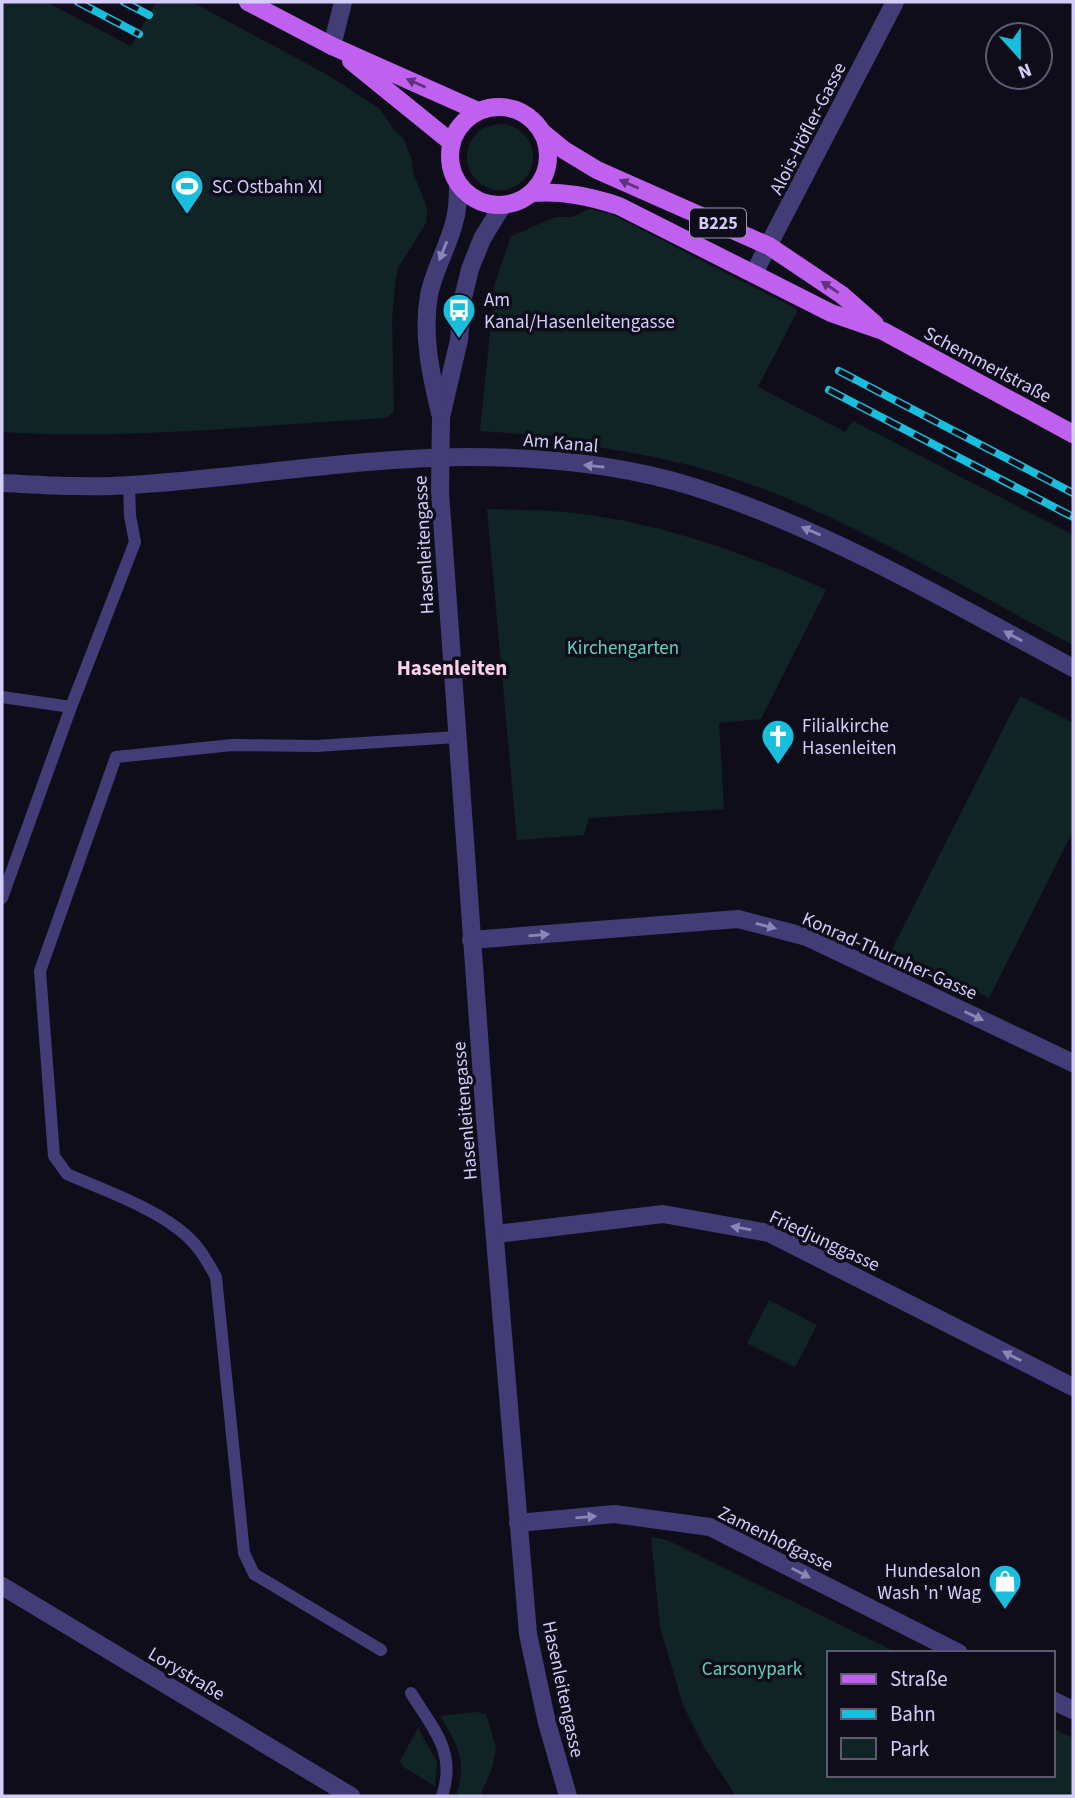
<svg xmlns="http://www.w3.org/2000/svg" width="1075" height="1798" font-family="'Source Sans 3',sans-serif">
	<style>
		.green { fill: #112425 }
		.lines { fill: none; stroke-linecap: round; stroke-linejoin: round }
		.service { stroke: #423d76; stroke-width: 12 }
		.minor { stroke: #423d76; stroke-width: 18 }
		.tertiary { stroke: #423d76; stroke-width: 18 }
		.primary { stroke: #c060ee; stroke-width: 18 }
		.rail-casing { stroke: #18bedb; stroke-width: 8 }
		.rail { stroke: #100d1b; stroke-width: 5; stroke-dasharray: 16; stroke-linecap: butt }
		.oneway { fill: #5f327a }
		.oneway2 { fill: #8b85b8 }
		.labels { text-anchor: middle; stroke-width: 7; stroke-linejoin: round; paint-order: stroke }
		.shield { fill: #100d1b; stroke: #9993b7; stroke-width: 2 }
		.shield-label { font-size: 18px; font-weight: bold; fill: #d4cdfa }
		.street-label { font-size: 19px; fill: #d4cdfa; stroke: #100d1b }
		.poi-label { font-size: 19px; fill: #d4cdfa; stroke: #100d1b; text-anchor: start }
		.park-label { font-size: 19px; fill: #62d1ba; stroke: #100d1b }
		.neighbourhood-label { font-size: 21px; font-weight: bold; fill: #facfe8; stroke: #100d1b }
	</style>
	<rect width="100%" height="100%" fill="#100d1b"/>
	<g class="green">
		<path d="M2 2H46L131 46 156 2H192L326 74 380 109 394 130 403 138 411 157 413 173 427 207V214L426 223 398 268 396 277 392 319 394 412 386 418C260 425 128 440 2 432Z"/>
		<circle cx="500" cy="157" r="33"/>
		<path d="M590 209 615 216 798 310 758 387 845 432 853 421 1073 535V645C958 585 838 510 714 472 661 456 607 448 553 441V436L480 431 495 283 511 236 556 217H572Z"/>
		<path d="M487 509C516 510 545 510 574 513 661 523 746 553 826 590L761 719 719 723 724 809 589 818 584 835 517 840Z"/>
		<polygon points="1020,696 1073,723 1073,831 989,998 892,949"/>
		<polygon points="769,1300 817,1325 795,1367 747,1343"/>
		<polygon points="651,1537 667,1540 898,1653 828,1653 828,1775 1052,1775 1052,1728 1073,1738 1073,1796 736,1796 704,1747 683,1705 660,1627"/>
		<path d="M477 1712 486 1714 496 1748 492 1768 480 1796H456C468 1761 458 1745 440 1716Z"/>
		<polygon points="418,1728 437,1762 435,1786 402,1766 400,1761"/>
	</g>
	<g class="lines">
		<g class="service">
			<polyline points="2,697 71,707"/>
			<polyline points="2,898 71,707 135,542 130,516 129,485"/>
			<path d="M381 1650 254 1574 244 1553 216 1277C208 1263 200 1248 188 1237 157 1208 105 1191 67 1174L54 1156 40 971 116 757 232 745 316 746 457 737"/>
			<path d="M411 1693C433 1729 457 1752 442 1796"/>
		</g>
		<g class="minor">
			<polyline points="332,46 343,2"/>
			<polyline points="754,273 895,2"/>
			<path d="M2 483C45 485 88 488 131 485 243 478 354 458 466 457 540 457 624 465 694 487 828 530 950 602 1073 668"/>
			<polyline points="471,940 738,919 807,937 1073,1063"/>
			<polyline points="496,1234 663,1214 769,1233 1073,1387"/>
			<polyline points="518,1523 614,1514 710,1527 959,1653"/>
			<polyline points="2,1586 351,1796"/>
			<polyline points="1052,1700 1073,1710"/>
		</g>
		<g class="tertiary">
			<polyline points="502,206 482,239 470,269 463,298 459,340 441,417 440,492 485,1119 528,1634 547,1723 568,1796"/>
			<path d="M440 413C431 375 422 335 429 295 434 270 448 247 454 223 458 210 458 198 458 185"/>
		</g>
		<g class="primary">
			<polyline points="248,2 332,46 478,111"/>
			<polyline points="351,61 451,142"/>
			<circle cx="499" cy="156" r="49"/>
			<polyline points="542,132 564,150 597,170 769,246 842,295 875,324"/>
			<path d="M532 193C563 191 589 196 619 206L831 313 883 331 1073 434"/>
		</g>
		<defs>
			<g id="rail">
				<polyline points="78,2 139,34"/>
				<polyline points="124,2 149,15"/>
				<polyline points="839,371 1073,493"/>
				<polyline points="829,390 1073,517"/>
			</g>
		</defs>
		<use href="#rail" class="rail-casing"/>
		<use href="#rail" class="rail"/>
	</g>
	<defs><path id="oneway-solid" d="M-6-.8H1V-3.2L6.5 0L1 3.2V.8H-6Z" transform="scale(1.75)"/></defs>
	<g class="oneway">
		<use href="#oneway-solid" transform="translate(416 83) rotate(-156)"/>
		<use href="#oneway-solid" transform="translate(629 184) rotate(-156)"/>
		<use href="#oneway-solid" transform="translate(830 287) rotate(-146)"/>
	</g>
	<g class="oneway2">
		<use href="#oneway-solid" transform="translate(443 251) rotate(112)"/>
		<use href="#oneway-solid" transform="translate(594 466) rotate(-174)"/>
		<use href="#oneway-solid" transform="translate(811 531) rotate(-157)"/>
		<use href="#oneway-solid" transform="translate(1013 636) rotate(-152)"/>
		<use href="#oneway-solid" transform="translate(766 926) rotate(14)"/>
		<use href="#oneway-solid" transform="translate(539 935) rotate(-5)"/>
		<use href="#oneway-solid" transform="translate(974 1016) rotate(25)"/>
		<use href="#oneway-solid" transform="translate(741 1228) rotate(-170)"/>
		<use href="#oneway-solid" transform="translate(1012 1356) rotate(-153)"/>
		<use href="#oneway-solid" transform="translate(586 1517) rotate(-5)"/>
		<use href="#oneway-solid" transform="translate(801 1573) rotate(27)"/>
	</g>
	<defs>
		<symbol id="stadium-pin" viewBox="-11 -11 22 30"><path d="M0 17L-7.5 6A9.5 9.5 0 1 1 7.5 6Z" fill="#18bedb" stroke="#100d1b"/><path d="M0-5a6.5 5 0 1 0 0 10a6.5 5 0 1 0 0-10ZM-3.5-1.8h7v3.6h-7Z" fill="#fff"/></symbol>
		<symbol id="bus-pin" viewBox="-11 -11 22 30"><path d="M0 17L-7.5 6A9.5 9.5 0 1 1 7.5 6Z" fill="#18bedb" stroke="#100d1b"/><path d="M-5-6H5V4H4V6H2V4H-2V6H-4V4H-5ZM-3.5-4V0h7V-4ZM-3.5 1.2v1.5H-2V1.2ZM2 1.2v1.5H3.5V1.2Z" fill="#fff"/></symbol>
		<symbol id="church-pin" viewBox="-11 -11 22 30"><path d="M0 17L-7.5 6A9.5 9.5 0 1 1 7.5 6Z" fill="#18bedb" stroke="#100d1b"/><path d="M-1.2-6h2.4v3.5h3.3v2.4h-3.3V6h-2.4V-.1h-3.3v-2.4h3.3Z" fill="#fff"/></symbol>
		<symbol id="shop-pin" viewBox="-11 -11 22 30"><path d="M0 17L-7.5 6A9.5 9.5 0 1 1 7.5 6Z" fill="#18bedb" stroke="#100d1b"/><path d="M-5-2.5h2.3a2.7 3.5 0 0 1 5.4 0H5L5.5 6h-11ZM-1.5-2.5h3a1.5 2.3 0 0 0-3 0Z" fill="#fff"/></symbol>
	</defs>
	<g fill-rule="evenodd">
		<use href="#stadium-pin" x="168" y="167" width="38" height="52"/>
		<use href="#bus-pin" x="440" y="291" width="38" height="52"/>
		<use href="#church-pin" x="759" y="717" width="38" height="52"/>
		<use href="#shop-pin" x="986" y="1562" width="38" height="52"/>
	</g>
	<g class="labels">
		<rect class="shield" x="690" y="208.5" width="56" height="29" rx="5"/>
		<g class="shield-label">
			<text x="718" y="229">B225</text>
		</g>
		<g class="street-label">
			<text transform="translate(807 128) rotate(-63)" y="7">Alois-Höfler-Gasse</text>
			<text transform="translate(988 364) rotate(28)" y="7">Schemmerlstraße</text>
			<text transform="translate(561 442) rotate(5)" y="7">Am Kanal</text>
			<text transform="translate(423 545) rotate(-93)" y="7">Hasenleitengasse</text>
			<text transform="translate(890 955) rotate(24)" y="7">Konrad-Thurnher-Gasse</text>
			<text transform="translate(464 1111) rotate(-95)" y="7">Hasenleitengasse</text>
			<text transform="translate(825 1240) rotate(25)" y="7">Friedjunggasse</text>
			<text transform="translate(776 1538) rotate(26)" y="7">Zamenhofgasse</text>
			<text transform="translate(187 1673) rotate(31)" y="7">Lorystraße</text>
			<text transform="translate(564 1689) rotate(78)" y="7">Hasenleitengasse</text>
		</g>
		<g class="poi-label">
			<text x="212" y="193">SC Ostbahn XI</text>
			<text x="484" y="306">Am<tspan x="484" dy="22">Kanal/Hasenleitengasse</tspan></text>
			<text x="802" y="732">Filialkirche<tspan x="802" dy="22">Hasenleiten</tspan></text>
			<text x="981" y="1577" text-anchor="end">Hundesalon<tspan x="981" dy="22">Wash 'n' Wag</tspan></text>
		</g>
		<g class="park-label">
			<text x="623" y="654">Kirchengarten</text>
			<text x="752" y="1675">Carsonypark</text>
		</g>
		<g class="neighbourhood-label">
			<text x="452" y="675">Hasenleiten</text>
		</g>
	</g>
	<rect width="1075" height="1798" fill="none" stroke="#d4cdfa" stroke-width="7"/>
	<rect x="827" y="1651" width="228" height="126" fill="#100d1b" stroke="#5e5a74" stroke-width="2"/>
	<rect x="841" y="1674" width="35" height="10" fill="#c060ee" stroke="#5e5a74" stroke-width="2"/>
	<text x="890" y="1686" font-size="21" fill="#d4cdfa">Straße</text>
	<rect x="841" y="1709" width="35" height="10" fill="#18bedb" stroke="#5e5a74" stroke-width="2"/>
	<text x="890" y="1721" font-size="21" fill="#d4cdfa">Bahn</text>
	<rect x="841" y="1738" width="35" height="21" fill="#112425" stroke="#5e5a74" stroke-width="2"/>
	<text x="890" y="1756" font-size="21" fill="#d4cdfa">Park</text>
	<g transform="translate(1019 56) rotate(159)"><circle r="33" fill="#100d1b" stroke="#5e5a74" stroke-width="2"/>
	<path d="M0-5L12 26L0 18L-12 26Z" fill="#18bedb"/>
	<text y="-10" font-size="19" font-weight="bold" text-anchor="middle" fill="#d4cdfa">N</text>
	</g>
</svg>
